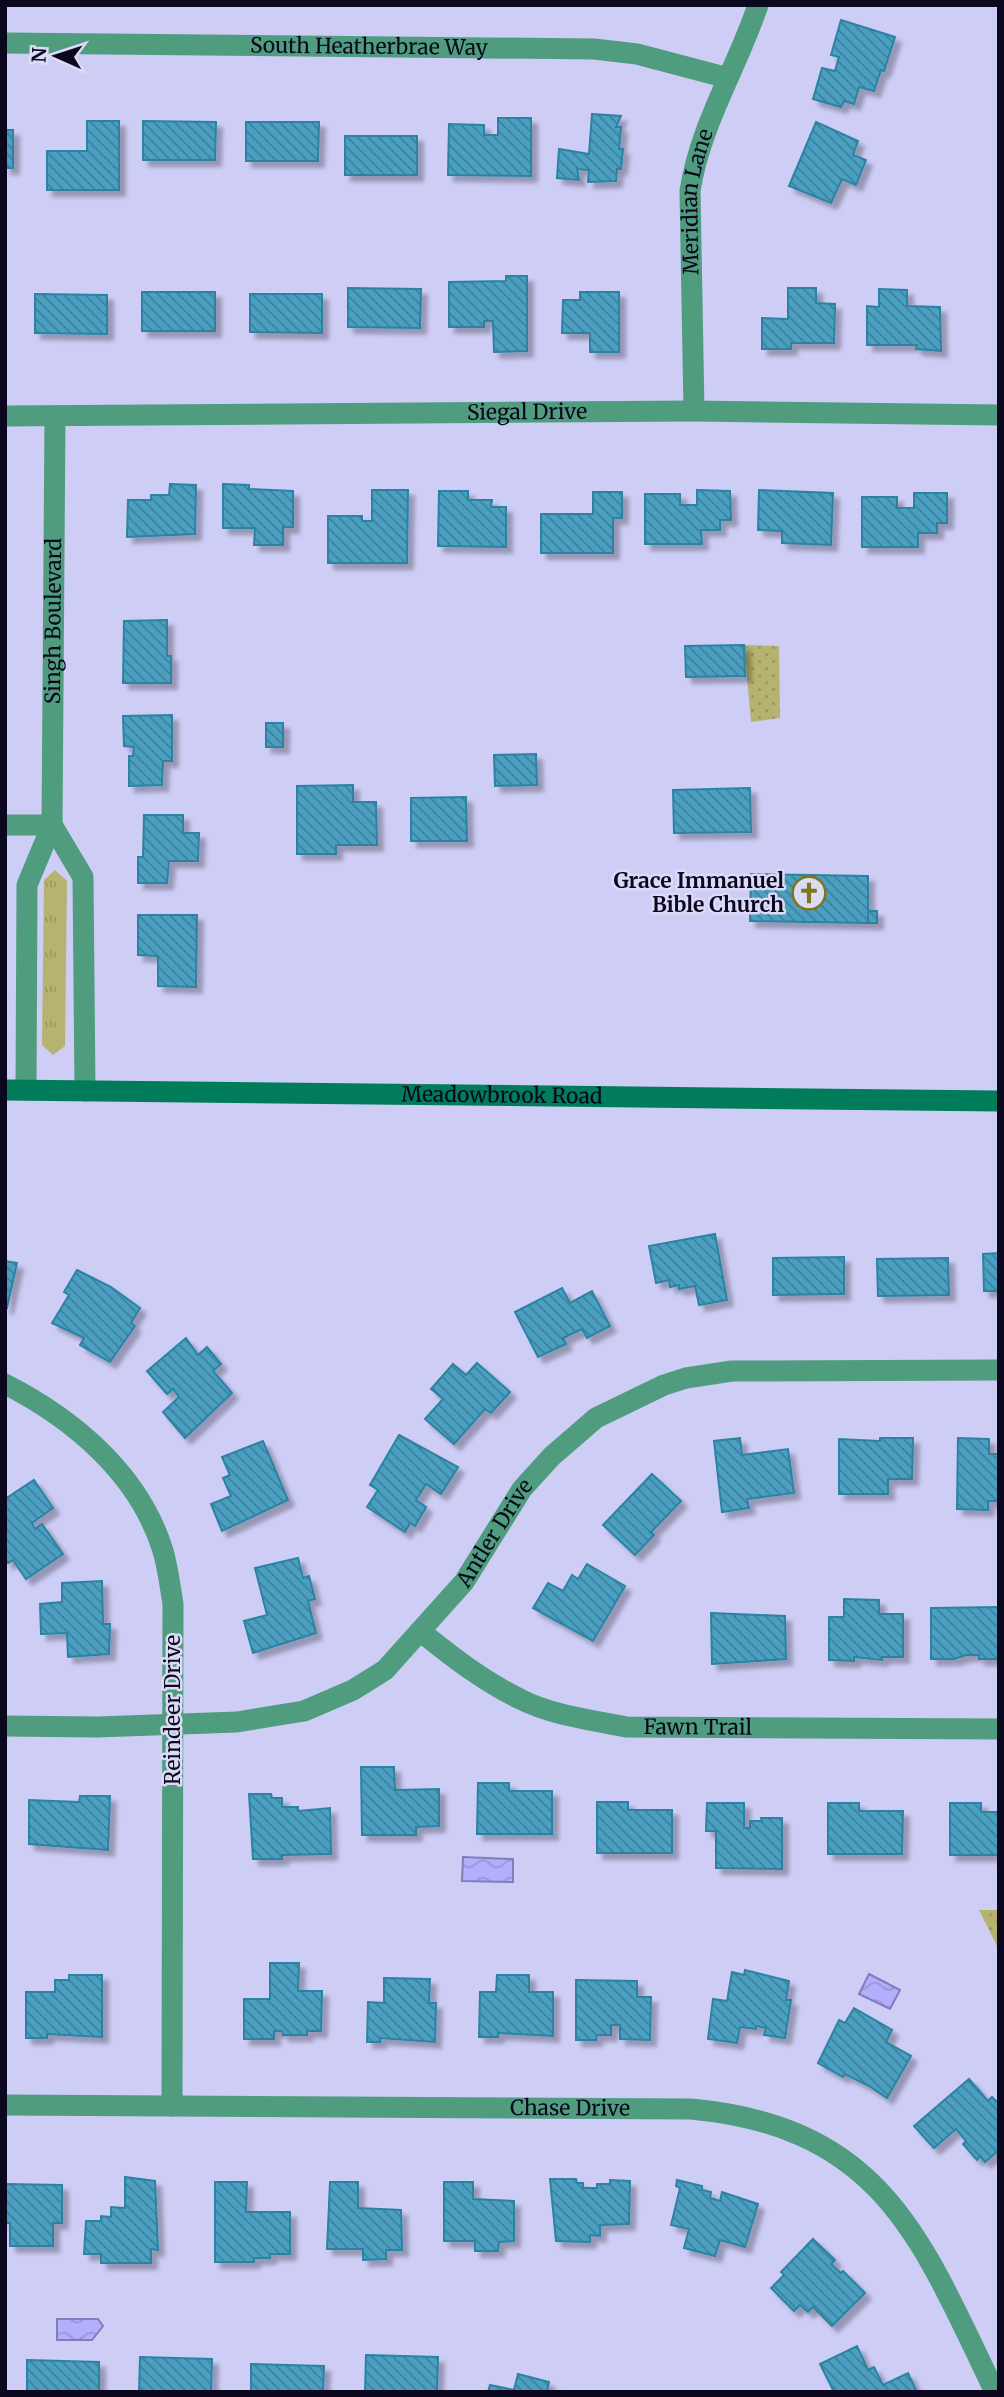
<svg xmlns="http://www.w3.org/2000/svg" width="1004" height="2397" font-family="Merriweather,serif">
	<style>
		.grass { fill: url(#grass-tufts) }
		.park { fill: url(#park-dots) }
		.water { fill: url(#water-waves); stroke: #817dba; stroke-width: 2 }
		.building { fill: url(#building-back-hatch); stroke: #2a83a3; stroke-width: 2; filter: url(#shadow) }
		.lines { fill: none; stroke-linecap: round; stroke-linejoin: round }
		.street { stroke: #4f9c7e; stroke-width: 21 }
		.secondary { stroke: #007c5a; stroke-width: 21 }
		.labels { text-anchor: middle; stroke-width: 5; stroke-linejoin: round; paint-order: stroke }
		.street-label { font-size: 21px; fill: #0b071e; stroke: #dcdbf7 }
		.poi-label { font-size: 21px; font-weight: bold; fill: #0b071e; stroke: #dcdbf7; text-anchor: end }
	</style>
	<defs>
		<pattern id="grass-tufts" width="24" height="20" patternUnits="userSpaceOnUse" patternTransform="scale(1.75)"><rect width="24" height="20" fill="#b6b371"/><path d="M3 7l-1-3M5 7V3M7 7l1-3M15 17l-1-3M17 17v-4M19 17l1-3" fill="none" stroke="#9b9861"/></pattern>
		<pattern id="park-dots" width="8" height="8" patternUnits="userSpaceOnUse" patternTransform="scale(1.75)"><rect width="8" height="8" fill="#b6b371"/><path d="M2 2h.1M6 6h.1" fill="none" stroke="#9b9861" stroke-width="1.8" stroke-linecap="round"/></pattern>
		<pattern id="water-waves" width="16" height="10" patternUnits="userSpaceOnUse" patternTransform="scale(1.75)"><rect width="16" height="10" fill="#b3affd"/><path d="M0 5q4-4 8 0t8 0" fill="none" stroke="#9995d8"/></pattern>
		<pattern id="building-back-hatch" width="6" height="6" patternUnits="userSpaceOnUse" patternTransform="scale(1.75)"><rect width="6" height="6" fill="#4ba0c1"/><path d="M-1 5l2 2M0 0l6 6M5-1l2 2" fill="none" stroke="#3d809c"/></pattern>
		<filter id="shadow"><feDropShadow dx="6" dy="6" stdDeviation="2" flood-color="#0004"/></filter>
	</defs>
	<rect width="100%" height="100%" fill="#cecdf6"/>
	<polygon class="grass" points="55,870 67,881 65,1046 53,1055 42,1045 44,880"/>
	<g class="park">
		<polygon points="744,645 779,646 780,718 751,722"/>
		<polygon points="979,1910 999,1910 999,1950"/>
	</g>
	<g class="water">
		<polygon points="463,1857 513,1859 513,1882 462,1881"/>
		<polygon points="869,1974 900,1990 890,2009 859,1994"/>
		<polygon points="57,2319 98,2319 103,2326 92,2340 57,2340"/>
	</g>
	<g class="building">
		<polygon points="841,20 895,37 884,71 881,70 874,91 859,87 854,104 844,101 841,107 813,99 822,68 835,71 839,57 831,55"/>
		<polygon points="592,114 621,116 616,127 621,127 619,149 623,149 621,169 617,169 616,181 588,182 589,170 577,169 579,180 557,178 559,149 589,154"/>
		<polygon points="498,118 531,118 531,176 448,175 449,124 484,125 484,135 498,135"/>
		<polygon points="87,121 119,121 119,190 47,190 47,151 87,151"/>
		<polygon points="143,121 216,122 215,160 143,160"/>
		<polygon points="246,122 319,122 318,161 246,161"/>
		<polygon points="816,122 858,141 853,155 866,160 856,185 842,179 831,203 789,186"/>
		<rect x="5" y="130" width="8" height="38"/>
		<rect x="345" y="136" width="72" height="39"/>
		<polygon points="506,276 527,276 527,351 494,352 493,321 484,321 484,327 449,327 449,282 506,281"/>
		<polygon points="348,288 421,289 420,328 348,327"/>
		<polygon points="788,288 816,288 816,303 835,304 834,343 791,343 791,349 762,349 762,318 788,319"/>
		<polygon points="879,289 907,290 907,306 940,307 941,351 916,349 917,345 867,345 867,306 879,307"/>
		<rect x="142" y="292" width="73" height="39"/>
		<polygon points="580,292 619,292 619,352 590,352 590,333 562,333 563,300 580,300"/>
		<polygon points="35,294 107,295 107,334 35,333"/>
		<polygon points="250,294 322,294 322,333 250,332"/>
		<polygon points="170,484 196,485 195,534 127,537 128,500 151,500 151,495 169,495"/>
		<polygon points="223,484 249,485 249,489 293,491 293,527 283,527 283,545 254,545 255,528 223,528"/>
		<polygon points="372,490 408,490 407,563 328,563 328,516 362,516 362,521 372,521"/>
		<polygon points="697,490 730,491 731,520 720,520 720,530 701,530 702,544 645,544 645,494 680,494 680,505 697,505"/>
		<polygon points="759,490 833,493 831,545 782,543 782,531 758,530"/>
		<polygon points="439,491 468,491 468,500 492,500 491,507 506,507 506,547 438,546"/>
		<polygon points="593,492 622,492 622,518 613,518 613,553 541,553 541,514 593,514"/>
		<polygon points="914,493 947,493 947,523 937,523 937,533 918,533 918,547 862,547 862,497 897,497 897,508 914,508"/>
		<polygon points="167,620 167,656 171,656 171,683 123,683 124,621"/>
		<polygon points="744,645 745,676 686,677 685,646"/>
		<polygon points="172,715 172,761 163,761 162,785 129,786 129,756 133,756 134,747 124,746 123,716"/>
		<rect x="266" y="723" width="17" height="24"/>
		<polygon points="536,754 537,785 495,786 494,755"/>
		<polygon points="353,785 353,802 376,802 377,845 336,845 336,854 297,854 297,786"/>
		<polygon points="750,788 751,832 674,833 673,790"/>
		<polygon points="466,797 467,841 411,841 411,798"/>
		<polygon points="144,815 183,815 183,833 199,833 198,861 169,861 167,883 138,883 138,857 143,857"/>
		<polygon points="751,874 868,876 868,923 750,921"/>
		<rect x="868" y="911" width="9" height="12"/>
		<polygon points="138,915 197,915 196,987 158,986 158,956 138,955"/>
		<polygon points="715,1234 727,1300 699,1305 695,1286 679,1289 679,1285 670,1287 669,1280 656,1283 649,1246"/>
		<polygon points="999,1253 999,1291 984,1291 983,1254"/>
		<polygon points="844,1257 844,1294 773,1295 773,1258"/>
		<polygon points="948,1258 949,1295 878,1296 877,1259"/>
		<polygon points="5,1261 17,1263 7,1308 5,1308"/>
		<polygon points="77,1270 111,1287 140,1308 131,1323 135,1326 110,1362 80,1345 84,1338 52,1323 69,1295 64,1292"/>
		<polygon points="562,1288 570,1303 592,1291 610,1326 587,1338 582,1329 563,1338 566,1344 538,1357 515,1312"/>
		<polygon points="186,1338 198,1355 207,1347 221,1364 213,1371 232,1393 185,1438 163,1412 179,1397 173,1389 167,1394 147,1371"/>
		<polygon points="477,1363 510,1392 491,1413 485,1409 454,1444 425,1419 443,1399 431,1389 453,1364 466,1375"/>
		<polygon points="399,1435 458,1467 441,1494 426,1484 416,1500 426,1507 415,1526 410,1523 405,1532 367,1507 378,1490 370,1485"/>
		<polygon points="740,1438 742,1455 788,1449 794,1493 747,1499 749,1508 722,1512 714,1441"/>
		<polygon points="880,1438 913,1438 912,1479 888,1479 888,1494 839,1494 839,1439 880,1441"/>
		<polygon points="958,1438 989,1439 989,1454 999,1454 999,1501 988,1501 988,1510 957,1509"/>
		<polygon points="263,1441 288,1500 222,1531 211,1504 231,1496 223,1478 230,1475 222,1457"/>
		<polygon points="652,1474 681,1501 651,1532 654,1535 635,1555 603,1525"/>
		<polygon points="34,1480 53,1508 32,1523 35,1529 42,1524 63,1554 26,1579 13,1560 8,1563 5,1560 5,1499"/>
		<polygon points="298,1558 303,1578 309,1576 315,1599 308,1601 316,1633 253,1653 244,1621 267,1615 255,1568"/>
		<polygon points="587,1564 625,1586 593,1641 533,1608 548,1583 563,1591 572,1575 578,1579"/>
		<polygon points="102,1581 103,1624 110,1624 109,1654 68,1657 67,1633 41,1634 40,1604 62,1602 62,1583"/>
		<polygon points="844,1599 879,1600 879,1614 903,1614 903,1657 882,1657 882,1660 854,1657 854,1661 829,1660 829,1617 844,1617"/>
		<polygon points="999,1607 999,1659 979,1659 979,1655 966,1655 954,1659 931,1659 931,1608"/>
		<polygon points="711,1613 785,1616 786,1659 712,1664"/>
		<polygon points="361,1767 394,1767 395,1790 439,1789 439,1826 416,1827 416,1835 362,1835"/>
		<polygon points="478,1783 509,1783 509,1791 552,1791 552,1834 477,1834"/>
		<polygon points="249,1794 271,1794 272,1798 282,1798 282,1807 298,1807 298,1811 330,1808 331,1854 282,1855 282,1859 253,1859"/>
		<polygon points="80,1796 110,1796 108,1850 29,1844 29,1800 79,1802"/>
		<polygon points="597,1802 628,1802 628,1810 672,1810 672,1853 597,1853"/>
		<polygon points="707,1803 744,1803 744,1828 750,1828 750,1821 762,1821 761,1818 782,1818 782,1869 716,1868 716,1831 706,1831"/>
		<polygon points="828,1803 859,1803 859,1811 903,1811 902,1854 828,1854"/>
		<polygon points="950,1803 981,1803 981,1812 999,1812 999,1855 950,1855"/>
		<polygon points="270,1963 299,1963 298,1991 322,1991 321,2031 307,2031 307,2035 283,2035 282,2031 274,2031 274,2039 244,2039 244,1999 270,1999"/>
		<polygon points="745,1970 789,1981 786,2000 791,2000 785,2038 764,2035 766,2028 757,2026 756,2029 740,2027 737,2043 708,2039 713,1999 727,2001 732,1972 744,1975"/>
		<polygon points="69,1975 102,1975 102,2037 47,2034 47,2038 26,2038 26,1992 55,1992 55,1980 69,1980"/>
		<polygon points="497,1975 529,1975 529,1992 553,1992 553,2036 498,2033 498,2037 479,2037 480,1992 496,1992"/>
		<polygon points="384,1978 430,1979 429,2003 436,2003 435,2042 380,2038 380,2042 367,2042 368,2002 384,2003"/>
		<polygon points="576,1980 637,1981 637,1997 651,1997 650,2040 620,2039 620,2025 611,2025 611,2035 597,2035 596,2040 576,2040"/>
		<polygon points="854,2008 892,2030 886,2042 911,2056 887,2098 869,2086 845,2074 843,2077 818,2063 839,2020 845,2023"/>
		<polygon points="969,2079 988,2101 992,2097 999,2104 999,2150 985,2162 980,2156 977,2160 963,2144 966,2141 956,2129 934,2148 914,2126"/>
		<polygon points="125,2177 155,2181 158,2250 151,2249 151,2263 101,2263 101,2254 84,2254 86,2221 101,2221 101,2216 111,2217 111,2207 125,2208"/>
		<polygon points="550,2179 576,2179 577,2183 583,2183 583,2188 597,2188 597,2184 610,2184 610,2180 630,2181 629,2224 600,2225 600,2236 590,2235 590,2242 556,2241"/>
		<polygon points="677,2180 702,2186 702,2190 711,2192 710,2198 720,2201 722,2192 758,2204 745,2247 720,2240 715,2256 684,2248 689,2229 671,2225 680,2188 676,2186"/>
		<polygon points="215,2182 247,2182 246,2212 290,2212 290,2254 270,2254 270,2258 254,2258 254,2262 215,2262"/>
		<polygon points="330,2182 358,2182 358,2208 401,2210 402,2250 386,2250 386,2259 363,2260 363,2249 327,2249"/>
		<polygon points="444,2182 473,2182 473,2199 514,2201 514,2241 499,2242 498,2251 475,2251 475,2241 444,2241"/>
		<polygon points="5,2184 62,2185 62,2223 53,2223 53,2246 10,2246 10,2223 5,2223"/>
		<polygon points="813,2239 835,2260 831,2264 841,2273 843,2271 865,2293 832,2326 813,2307 808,2312 800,2305 794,2311 771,2288 784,2275 781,2272"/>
		<polygon points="857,2346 868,2370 874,2367 883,2385 908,2373 917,2392 834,2392 820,2364"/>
		<polygon points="366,2355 438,2357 437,2392 365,2392"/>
		<polygon points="140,2357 212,2359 211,2392 139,2392"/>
		<polygon points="27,2360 99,2362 99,2392 27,2392"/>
		<polygon points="251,2364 324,2366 323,2392 251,2392"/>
		<polygon points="518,2374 549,2382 547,2392 488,2392 490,2385 514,2390"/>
	</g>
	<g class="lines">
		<g class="street">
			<path id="s1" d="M5 43 594 49 637 54 728 78"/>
			<path id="s2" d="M694 411 690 191C700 125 737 68 758 5"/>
			<path id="s3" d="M5 416 694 411 999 415"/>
			<polyline points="5,825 52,825"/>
			<polyline points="52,825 83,877 85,1091"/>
			<path id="s4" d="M26 1090 27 885 52 825 55 417"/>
			<path d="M5 1384C74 1419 140 1475 163 1551 168 1568 170 1586 173 1604L172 2106"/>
			<path id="s5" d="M420 1631C451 1656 483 1681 520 1699 551 1715 591 1720 626 1727L999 1729"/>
			<path id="s6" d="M5 1726 97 1727 237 1722 304 1711 353 1690 385 1670 464 1582 522 1489 552 1456 596 1418 664 1385 686 1378 732 1371 999 1370"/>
			<path id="s7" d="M5 2105 691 2109C883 2127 921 2239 995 2392"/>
		</g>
		<path class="secondary" id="s8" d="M5 1090 999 1101"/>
	</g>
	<defs>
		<symbol id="church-ring" viewBox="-11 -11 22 22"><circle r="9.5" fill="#dcdbf7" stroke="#7c771c" stroke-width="1.5"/><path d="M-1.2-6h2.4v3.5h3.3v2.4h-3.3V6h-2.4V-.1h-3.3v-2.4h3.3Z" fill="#7c771c"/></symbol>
	</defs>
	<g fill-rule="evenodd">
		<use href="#church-ring" x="790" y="874" width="38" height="38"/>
	</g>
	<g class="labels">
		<g class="street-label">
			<text dy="7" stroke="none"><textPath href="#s1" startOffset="364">South Heatherbrae Way</textPath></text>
			<text dy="7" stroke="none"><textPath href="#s2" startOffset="210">Meridian Lane</textPath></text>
			<text dy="7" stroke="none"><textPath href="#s3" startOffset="522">Siegal Drive</textPath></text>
			<text dy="7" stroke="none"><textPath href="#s4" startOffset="474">Singh Boulevard</textPath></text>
			<text dy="7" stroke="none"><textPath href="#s8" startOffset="497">Meadowbrook Road</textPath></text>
			<text dy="7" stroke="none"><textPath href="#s6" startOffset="567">Antler Drive</textPath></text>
			<text transform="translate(173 1710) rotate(-90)" y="7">Reindeer Drive</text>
			<text dy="7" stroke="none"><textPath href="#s5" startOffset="303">Fawn Trail</textPath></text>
			<text dy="7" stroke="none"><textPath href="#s7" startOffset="565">Chase Drive</textPath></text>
		</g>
		<g class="poi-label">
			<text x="784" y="888">Grace Immanuel<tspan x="784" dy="24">Bible Church</tspan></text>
		</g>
	</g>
	<rect width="1004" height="2397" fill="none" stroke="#0b071e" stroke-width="14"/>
	<g transform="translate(56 56) rotate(273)" stroke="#dcdbf7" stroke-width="5" paint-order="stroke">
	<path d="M0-5L12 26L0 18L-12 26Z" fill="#0b071e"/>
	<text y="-10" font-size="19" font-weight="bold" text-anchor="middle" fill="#0b071e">N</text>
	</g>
</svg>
